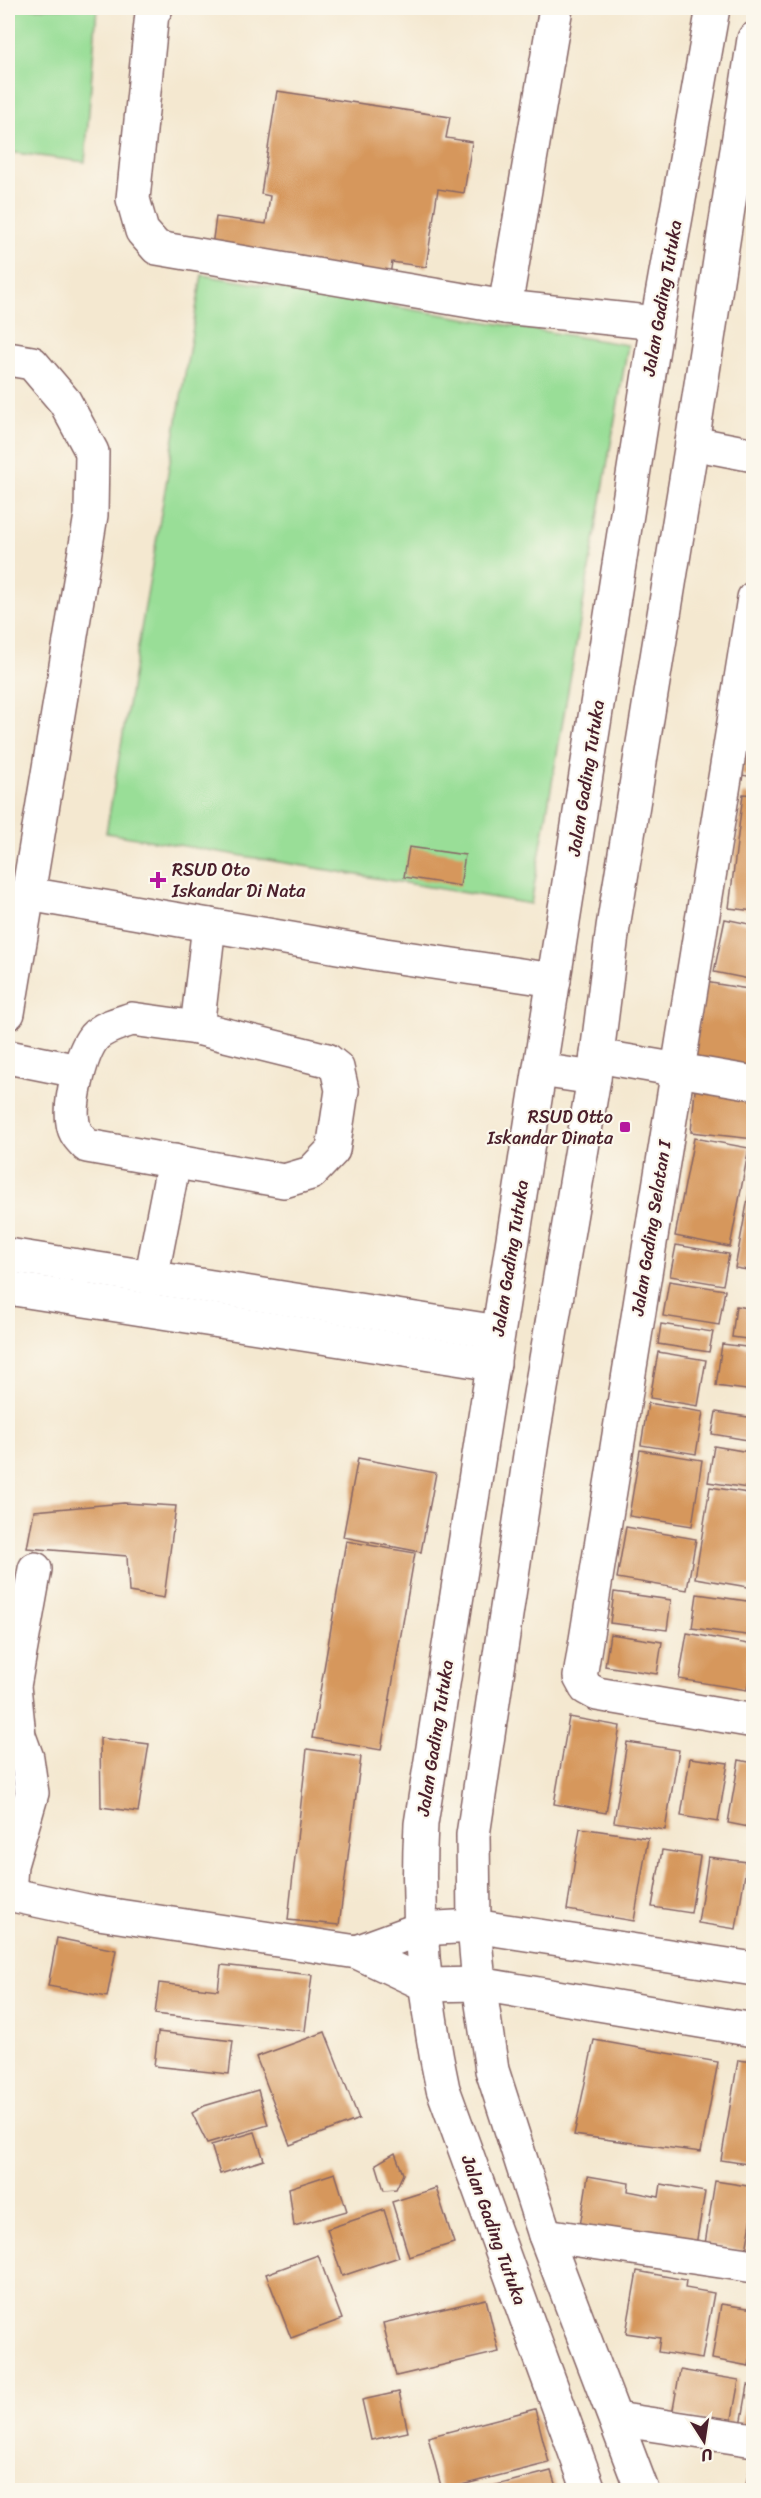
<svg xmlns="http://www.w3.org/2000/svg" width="761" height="2498" font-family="Sriracha,sans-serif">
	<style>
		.green { fill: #99de97; stroke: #727e61; stroke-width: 1.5 }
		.building { fill: #d6975c }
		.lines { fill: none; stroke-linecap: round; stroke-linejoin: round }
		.minor-casing { stroke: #866565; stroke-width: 36 }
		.major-casing { stroke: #866565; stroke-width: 36 }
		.minor { stroke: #fff; stroke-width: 33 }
		.major { stroke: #fff; stroke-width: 33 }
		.poi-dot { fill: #b5179e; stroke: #fbf7ec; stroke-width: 2 }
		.labels { text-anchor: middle; stroke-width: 4.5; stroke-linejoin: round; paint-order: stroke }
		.street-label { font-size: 18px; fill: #4a1f2b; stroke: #fbf7ec }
		.poi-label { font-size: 18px; fill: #4a1f2b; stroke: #fbf7ec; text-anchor: start }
	</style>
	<rect width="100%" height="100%" fill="#fbf7ec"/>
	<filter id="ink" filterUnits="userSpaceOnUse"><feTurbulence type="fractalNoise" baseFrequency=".0167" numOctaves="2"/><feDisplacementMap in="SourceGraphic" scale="12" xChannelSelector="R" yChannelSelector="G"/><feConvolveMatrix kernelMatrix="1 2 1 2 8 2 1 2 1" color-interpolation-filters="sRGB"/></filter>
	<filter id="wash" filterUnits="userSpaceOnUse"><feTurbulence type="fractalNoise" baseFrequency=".008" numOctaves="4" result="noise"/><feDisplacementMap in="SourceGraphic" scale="24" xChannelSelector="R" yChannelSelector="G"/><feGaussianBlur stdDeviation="1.35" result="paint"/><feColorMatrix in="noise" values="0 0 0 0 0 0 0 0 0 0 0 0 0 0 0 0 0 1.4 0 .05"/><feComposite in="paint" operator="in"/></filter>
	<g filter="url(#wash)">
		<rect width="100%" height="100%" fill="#f4e8d0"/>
		<g class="green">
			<polygon points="8,8 97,8 85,162 8,152"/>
			<polygon points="202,275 628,345 531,904 106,833"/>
		</g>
		<g id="blocks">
			<g class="building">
				<polygon points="277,91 450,117 446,138 472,142 464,193 438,189 426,267 392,262 389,281 212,246 216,217 266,224 270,196 261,194"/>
				<polygon points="752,718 754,718 754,777 741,775"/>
				<polygon points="743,794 754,795 754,911 729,908"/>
				<polygon points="409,847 465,855 460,886 404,877"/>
				<polygon points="725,919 754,925 754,980 714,972"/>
				<polygon points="705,982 754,990 754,1078 691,1068"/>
				<polygon points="696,1080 754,1087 754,1139 691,1132"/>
				<polygon points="694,1138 749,1148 730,1247 675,1236"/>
				<polygon points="752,1177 754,1177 754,1271 735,1268"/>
				<polygon points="676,1245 729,1254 723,1285 670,1276"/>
				<polygon points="669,1281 725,1290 719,1325 663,1316"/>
				<polygon points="736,1306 754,1309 754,1340 732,1337"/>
				<polygon points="661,1324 713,1332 709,1352 658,1344"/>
				<polygon points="722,1344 754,1348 754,1391 716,1386"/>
				<polygon points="658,1352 706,1360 698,1406 650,1398"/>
				<polygon points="648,1403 703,1412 696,1454 641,1445"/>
				<polygon points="716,1412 754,1418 754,1441 712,1434"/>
				<polygon points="714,1446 754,1453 754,1489 708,1482"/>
				<polygon points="640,1450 702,1460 692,1526 629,1516"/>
				<polygon points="358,1458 436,1473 421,1552 343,1537"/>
				<polygon points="710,1487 754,1494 754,1588 695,1578"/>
				<polygon points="124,1503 176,1506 164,1598 129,1592 127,1556 27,1548 34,1511"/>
				<polygon points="626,1527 696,1539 687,1590 617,1578"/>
				<polygon points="346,1541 415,1553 381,1750 312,1738"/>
				<polygon points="614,1592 671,1600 667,1630 610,1623"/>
				<polygon points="697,1594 754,1602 754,1636 692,1628"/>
				<polygon points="687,1633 754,1645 747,1690 679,1679"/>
				<polygon points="610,1634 662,1642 657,1674 605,1666"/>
				<polygon points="569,1717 620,1726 606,1813 554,1804"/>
				<polygon points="100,1738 149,1744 138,1812 101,1807"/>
				<polygon points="627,1742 679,1750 665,1830 614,1822"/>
				<polygon points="307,1749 361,1757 339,1925 288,1920"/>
				<polygon points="690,1758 728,1763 718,1822 681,1816"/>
				<polygon points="739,1760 754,1763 754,1828 728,1823"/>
				<polygon points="8,1770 18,1771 9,1823 8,1822"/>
				<polygon points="580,1828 648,1838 634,1921 567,1910"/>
				<polygon points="662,1850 700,1856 691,1913 652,1907"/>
				<polygon points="708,1857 747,1862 736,1929 698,1923"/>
				<polygon points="57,1938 116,1950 107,1997 48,1986"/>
				<polygon points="221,1965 312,1975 305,2031 155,2014 159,1983 218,1990"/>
				<polygon points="158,2032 233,2041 229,2074 154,2066"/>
				<polygon points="325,2032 359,2119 290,2145 256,2057"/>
				<polygon points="594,2040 718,2062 701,2152 574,2135"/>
				<polygon points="738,2060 754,2062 754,2165 721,2160"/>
				<polygon points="258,2090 268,2125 207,2143 192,2113 204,2106"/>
				<polygon points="255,2132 264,2160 220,2174 211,2145"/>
				<polygon points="395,2153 403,2174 396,2189 384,2190 376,2164"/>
				<polygon points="335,2173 347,2211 294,2226 289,2188"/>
				<polygon points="588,2176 629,2183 628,2191 659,2197 661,2184 705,2192 696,2245 580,2226"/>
				<polygon points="715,2181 754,2187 754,2205 746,2251 705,2244"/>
				<polygon points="436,2188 454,2243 409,2257 392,2202"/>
				<polygon points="384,2210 399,2257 342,2276 327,2229"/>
				<polygon points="318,2255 342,2319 291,2338 266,2274"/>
				<polygon points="637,2271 686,2280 685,2288 714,2293 702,2359 658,2352 660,2338 626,2333"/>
				<polygon points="486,2299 499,2352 396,2376 383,2323"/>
				<polygon points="721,2304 754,2309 754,2337 749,2366 712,2359"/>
				<polygon points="680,2370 739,2380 731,2424 672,2415"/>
				<polygon points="748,2385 754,2386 754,2433 740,2431"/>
				<polygon points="399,2392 408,2432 371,2440 362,2400"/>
				<polygon points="535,2409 549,2463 442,2490 428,2437"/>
				<polygon points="749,2470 754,2470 754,2490 745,2490"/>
				<polygon points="551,2471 557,2490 478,2490"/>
			</g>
		</g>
	</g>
	<g filter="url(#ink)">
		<use href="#blocks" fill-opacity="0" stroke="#866565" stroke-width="1.5"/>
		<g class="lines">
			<defs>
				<g id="minor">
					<polyline points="156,8 152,13 133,199 142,231 157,248 505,307 657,323"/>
					<polyline points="505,307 556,8"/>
					<polyline points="8,359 32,363 65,402 92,452 91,515 28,894 385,955 554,980"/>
					<polyline points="692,443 754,455"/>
					<polyline points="754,598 580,1677 586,1688 597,1694 754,1721"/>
					<polyline points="8,1013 28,894"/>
					<path d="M132 1019 197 1028 327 1060 337 1068 342 1090 333 1150 311 1173 284 1181 87 1146C80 1139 74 1133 73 1123 69 1102 81 1053 94 1037 103 1027 120 1023 132 1019Z"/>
					<polyline points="197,1028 209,925"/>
					<polyline points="597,1056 754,1083"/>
					<polyline points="8,1057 78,1071"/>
					<polyline points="8,1255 498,1332"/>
					<polyline points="151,1279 174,1161"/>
					<polyline points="8,1288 494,1364"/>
					<polyline points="8,1894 92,1912 357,1952 427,1985 479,1984 754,2030"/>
					<polyline points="9,1895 11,1865 32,1793 27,1758 19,1736 14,1686 35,1569"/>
					<polyline points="357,1952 420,1929 474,1926 754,1969"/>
					<polyline points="545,2235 754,2266"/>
					<polyline points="616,2419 754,2440"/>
				</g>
				<g id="major">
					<polyline points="540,1070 594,1078"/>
					<path d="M589 2490 443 2089C424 2002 416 1913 421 1824L657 323 713 8"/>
					<polyline points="642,2490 545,2235 492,2070 479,1984 474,1926 473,1835 533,1435 594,1078 613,927 692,443 754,39"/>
				</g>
			</defs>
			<use href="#minor" class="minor-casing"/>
			<use href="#major" class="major-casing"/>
			<use href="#minor" class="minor"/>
			<use href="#major" class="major"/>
		</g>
	</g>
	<g class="poi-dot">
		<path d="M155 871h6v6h6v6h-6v6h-6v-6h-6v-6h6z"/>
		<rect x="619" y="1121" width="12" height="12" rx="3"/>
	</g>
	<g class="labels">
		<g class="street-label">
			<text transform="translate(662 298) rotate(-80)" y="6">Jalan Gading Tutuka</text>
			<text transform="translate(586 778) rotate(-81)" y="6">Jalan Gading Tutuka</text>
			<text transform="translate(651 1228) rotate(-81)" y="6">Jalan Gading Selatan I</text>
			<text transform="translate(510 1258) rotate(-81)" y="6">Jalan Gading Tutuka</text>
			<text transform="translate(435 1738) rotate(-81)" y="6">Jalan Gading Tutuka</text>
			<text transform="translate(494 2230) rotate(70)" y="6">Jalan Gading Tutuka</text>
		</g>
		<g class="poi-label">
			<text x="172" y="876">RSUD Oto<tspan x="172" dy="21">Iskandar Di Nata</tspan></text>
			<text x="613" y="1123" text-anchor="end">RSUD Otto<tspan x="613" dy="21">Iskandar Dinata</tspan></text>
		</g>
	</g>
	<rect width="761" height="2498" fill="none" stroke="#fbf7ec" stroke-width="30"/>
	<g transform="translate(704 2441) rotate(168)" stroke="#fbf7ec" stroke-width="4.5" paint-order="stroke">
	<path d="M0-4.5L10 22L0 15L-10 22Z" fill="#4a1f2b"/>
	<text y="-9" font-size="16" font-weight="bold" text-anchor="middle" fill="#4a1f2b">U</text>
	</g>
</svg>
